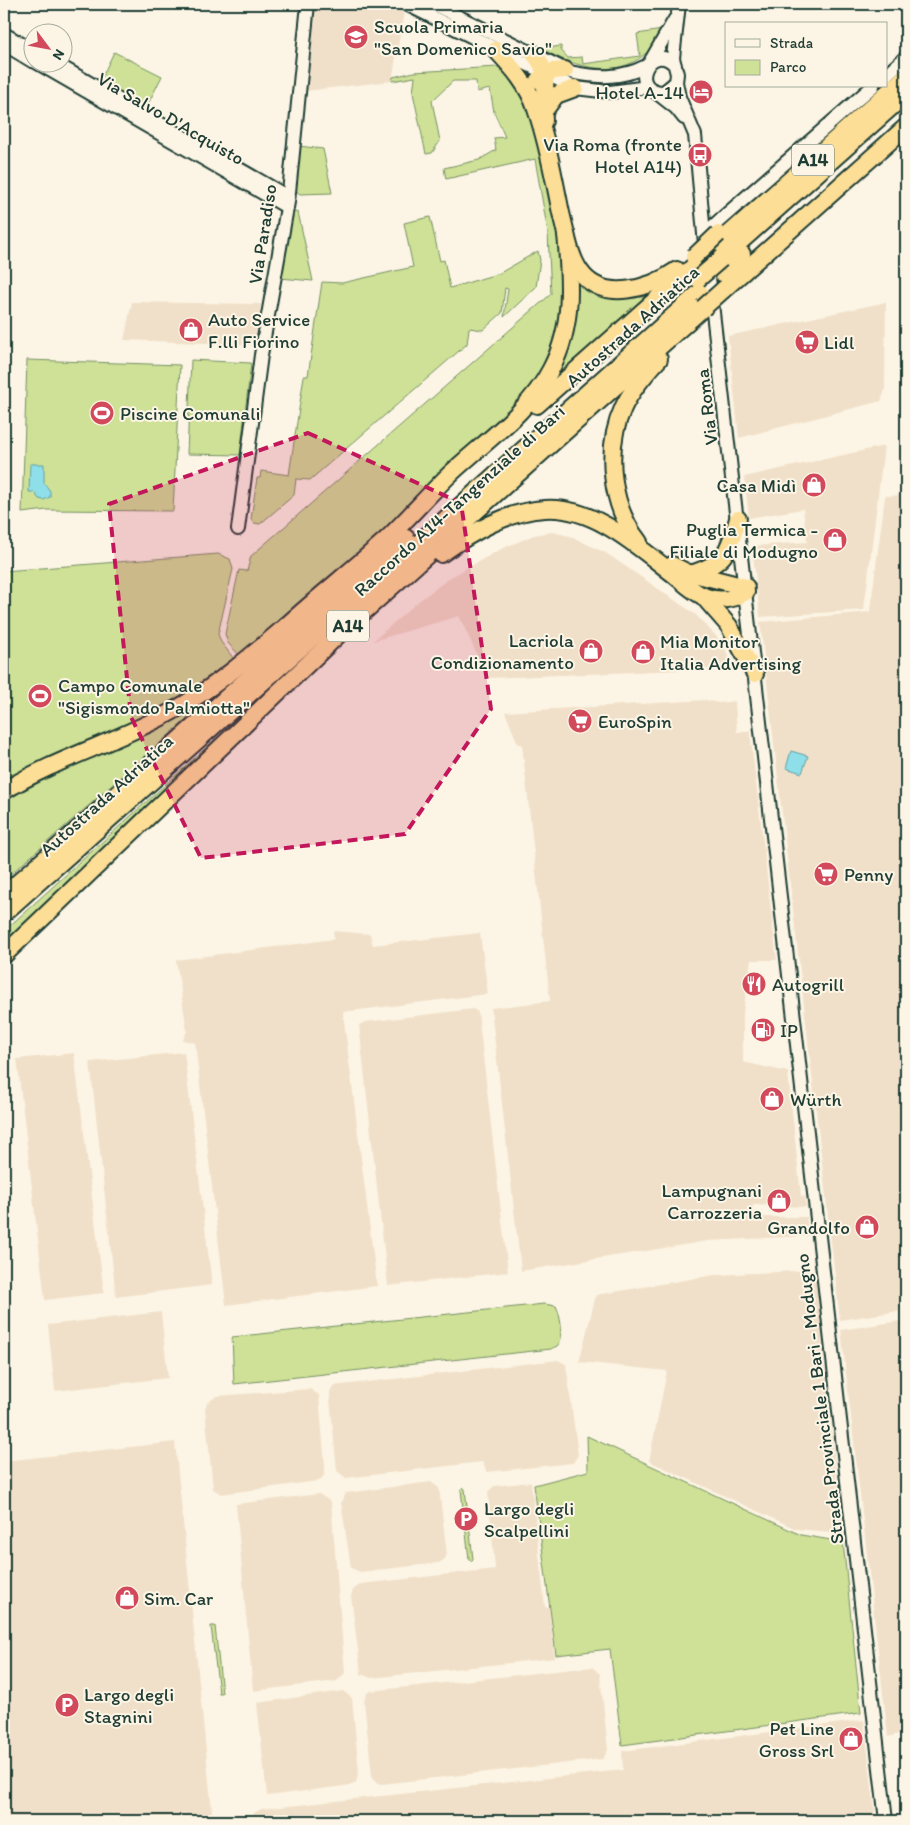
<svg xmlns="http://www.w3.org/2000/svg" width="910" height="1825" font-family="Itim,sans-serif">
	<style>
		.built { fill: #f1e0c9 }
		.green { fill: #cee196; stroke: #768f65 }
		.water { fill: #8fdfea; stroke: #629ea1 }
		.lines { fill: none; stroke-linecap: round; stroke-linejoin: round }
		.secondary-casing { stroke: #1f3d34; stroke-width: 16 }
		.highway-casing { stroke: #1f3d34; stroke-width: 20 }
		.secondary { stroke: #fcf5e5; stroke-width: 12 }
		.highway { stroke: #fdde96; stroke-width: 16 }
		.highway-bridge-casing { stroke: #1f3d34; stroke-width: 20; stroke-linecap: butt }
		.highway-bridge { stroke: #fdde96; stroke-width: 16 }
		.marked { fill: #c2185b; fill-opacity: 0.2; stroke: #c2185b; stroke-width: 4; stroke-dasharray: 10 6; stroke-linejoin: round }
		.labels { text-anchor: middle; stroke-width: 4; stroke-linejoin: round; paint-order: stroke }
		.shield { fill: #fcf5e5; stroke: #617469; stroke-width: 1 }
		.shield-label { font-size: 18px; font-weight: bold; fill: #1f3d34 }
		.poi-label { font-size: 19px; fill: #1f3d34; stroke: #fcf5e5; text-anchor: start }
		.street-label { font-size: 19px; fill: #1f3d34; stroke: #fcf5e5 }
	</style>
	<rect width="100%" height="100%" fill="#fcf5e5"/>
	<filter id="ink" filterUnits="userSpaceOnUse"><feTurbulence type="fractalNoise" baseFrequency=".02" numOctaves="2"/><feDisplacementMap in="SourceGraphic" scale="10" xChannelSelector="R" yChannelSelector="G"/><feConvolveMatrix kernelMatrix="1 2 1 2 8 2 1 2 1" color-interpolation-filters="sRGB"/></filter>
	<g filter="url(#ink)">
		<g class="built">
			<polygon points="315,4 388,4 404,12 392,81 305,91"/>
			<polygon points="132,302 261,304 254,345 124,340"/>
			<polygon points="886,302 885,390 881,401 739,438 728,336"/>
			<polygon points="884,446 864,610 760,617 752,546 807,542 803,509 749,518 744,477"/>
			<polygon points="906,495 906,1310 840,1320 760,622 870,612 885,496"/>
			<polygon points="552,532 570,536 606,553 695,614 717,637 725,648 732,668 488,678 459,616 373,641 420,600 451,577 499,550 534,535"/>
			<polygon points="706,700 718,703 735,701 737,732 750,731 777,960 751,960 743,1013 743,1062 788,1072 801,1196 805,1197 806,1207 753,1205 753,1217 807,1217 808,1236 708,1241 521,1271 491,1008 550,1001 522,744 518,744 505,712"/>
			<polygon points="333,931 370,934 373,945 480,933 488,994 343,1012 377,1286 226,1305 195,1043 183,1040 187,1031 176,960 334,939"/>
			<polygon points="473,1009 478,1012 508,1272 388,1286 359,1025 365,1022"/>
			<polygon points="184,1052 212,1285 116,1297 90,1062"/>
			<polygon points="74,1053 104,1293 45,1300 17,1059"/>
			<polygon points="815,1270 836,1474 843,1533 796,1529 649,1461 667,1371 579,1362 596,1295 714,1275"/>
			<polygon points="161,1312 168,1378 55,1391 48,1325"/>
			<polygon points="906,1320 906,1732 888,1737 841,1330"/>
			<polygon points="558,1360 566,1364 578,1455 573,1463 487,1472 482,1462 346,1478 337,1471 330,1399 330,1391 333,1386"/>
			<polygon points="310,1389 319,1395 325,1466 325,1474 321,1479 318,1481 221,1494 213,1489 205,1409 207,1403 217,1396"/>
			<polygon points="175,1442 213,1821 4,1821 4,1461"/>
			<polygon points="431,1482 439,1488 447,1554 445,1559 439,1563 360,1572 351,1568 341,1502 346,1493"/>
			<polygon points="531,1482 545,1607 549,1607 555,1658 371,1678 361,1674 351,1596 353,1590 361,1584 495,1569 488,1492 494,1486"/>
			<polygon points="319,1494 331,1502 345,1673 337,1681 253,1691 236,1504"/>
			<polygon points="592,1667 600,1674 608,1750 603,1759 382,1784 377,1783 372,1776 364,1701 367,1693 370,1691"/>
			<polygon points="343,1691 352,1698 359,1772 356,1782 352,1785 267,1796 257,1703"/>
			<polygon points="864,1720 876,1821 252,1821 254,1813 261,1809 623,1770 622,1751"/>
		</g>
		<g class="green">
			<path d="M662 30C637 84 584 72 541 49L561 46V50L568 58 582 57 583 64 640 56 637 34Z"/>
			<polygon points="114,52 162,76 146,108 127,99 101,79"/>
			<polygon points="497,67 508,69 529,99 561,233 566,297 555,354 511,416 346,563 239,655 228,643 225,634 239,570 247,571 251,556 551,294 548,233 535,159 446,179 444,168 479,160 496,150 494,138 505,137 494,112 490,89 477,92 476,81 453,81 432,101 440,141 432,153 426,154 413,93 415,77 392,81 393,77 414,72"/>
			<polygon points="299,146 323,149 332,193 300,194 295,190"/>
			<polygon points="298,212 313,281 280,278 291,213"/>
			<polygon points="430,217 440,261 444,260 450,288 500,273 538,251 540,260 536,287 504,317 508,289 505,288 502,313 483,330 469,328 467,344 310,480 296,479 294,495 260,524 254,523 251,519 257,478 260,478 261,471 289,475 304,376 308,376 322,282 342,283 413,267 404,223"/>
			<polygon points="577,280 650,292 557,377 554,375"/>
			<polygon points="27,360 180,365 173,511 47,510 22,513"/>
			<polygon points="191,360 251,363 240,455 187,454"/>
			<polygon points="218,554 230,559 233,569 218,634 221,642 234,659 167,708 4,786 4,571"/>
			<polygon points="295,667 4,947 4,931"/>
			<path d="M243 670 4 880V802C44 773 89 759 134 740 175 724 209 696 243 670Z"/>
			<path d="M544 1304 556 1306C560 1313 565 1339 558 1345 558 1346 552 1348 551 1349L234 1384 232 1337Z"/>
			<polygon points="587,1436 801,1535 843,1542 861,1713 622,1745 610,1649 556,1655 534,1485 588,1471"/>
			<polygon points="463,1487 465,1489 473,1559 471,1561 469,1559 461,1490"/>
			<polygon points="211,1626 215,1626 222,1693 219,1693"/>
		</g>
		<g class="water">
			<polygon points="30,464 44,464 44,483 50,491 50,497 44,500 39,499 34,492 29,492"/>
			<polygon points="791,751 808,756 802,773 786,768"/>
		</g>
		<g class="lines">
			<defs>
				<g id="secondary">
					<polyline points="406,4 575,88 610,92 648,87"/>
					<path d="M433 4 570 72C597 78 621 79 646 66"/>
					<polyline points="4,34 32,50"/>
					<polyline points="4,44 32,61"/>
					<polyline points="36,62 287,207"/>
					<polyline points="53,62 288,197"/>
					<polyline points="650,62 675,19"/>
					<path d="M675 65C650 39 626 92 664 92L676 82 677 74 673 58 679 4"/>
					<polyline points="886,75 906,57"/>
					<polyline points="676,82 679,97 695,135 704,234 886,1821"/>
					<polyline points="653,90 676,108 684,118"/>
					<polyline points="704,234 873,86"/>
					<polyline points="238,529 261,355 288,202 308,4"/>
				</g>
				<g id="highway">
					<path d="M496 50C512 67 529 86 536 109 548 143 554 179 561 213 566 232 569 255 580 271 602 304 651 288 677 270"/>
					<path d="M534 54C553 74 542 96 544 121"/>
					<polyline points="538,80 553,71 565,70"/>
					<polyline points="545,110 556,95 575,88"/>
					<polyline points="719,243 906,76"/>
					<polyline points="721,259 906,94"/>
					<polyline points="722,273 742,254"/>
					<polyline points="723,290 906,127"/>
					<polyline points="537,405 695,265"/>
					<path d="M639 542C611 507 604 450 623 408 631 390 645 374 659 359"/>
					<path d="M441 554C471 533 507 511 545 509 593 506 636 545 672 573 681 580 692 591 703 596 718 602 733 600 746 592"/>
					<polyline points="672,565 686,572 746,587"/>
					<path d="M694 573C727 562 728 551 738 519"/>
					<polyline points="702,595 729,626 755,674"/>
					<path d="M4 791C57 758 117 742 171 712 213 689 250 657 286 626 319 596 355 568 388 538 408 518 427 497 447 477 482 443 528 414 551 369 574 326 570 280 566 233"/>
					<polyline points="4,895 406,538"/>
					<polyline points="4,913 700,292"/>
					<polyline points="4,955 339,634 703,308"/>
				</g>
			</defs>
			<use href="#secondary" class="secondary-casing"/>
			<use href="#highway" class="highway-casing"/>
			<use href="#secondary" class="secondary"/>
			<use href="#highway" class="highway"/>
			<defs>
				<g id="highway-bridge">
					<polyline points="694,257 718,234"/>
					<polyline points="698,279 721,259"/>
					<polyline points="703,308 723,290"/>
				</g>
			</defs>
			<use href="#highway-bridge" class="highway-bridge-casing"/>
			<use href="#highway-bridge" class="highway-bridge"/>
		</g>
	</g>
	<path class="marked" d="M308 433 461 503 491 709 405 834 201 858 131 717 109 504Z"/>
	<defs>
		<symbol id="school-disc" viewBox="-11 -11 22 22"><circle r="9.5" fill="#d1495b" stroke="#fcf5e5"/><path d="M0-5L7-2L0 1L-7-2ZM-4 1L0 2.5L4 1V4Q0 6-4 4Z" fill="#fff"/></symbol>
		<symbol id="hotel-disc" viewBox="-11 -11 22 22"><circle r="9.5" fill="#d1495b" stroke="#fcf5e5"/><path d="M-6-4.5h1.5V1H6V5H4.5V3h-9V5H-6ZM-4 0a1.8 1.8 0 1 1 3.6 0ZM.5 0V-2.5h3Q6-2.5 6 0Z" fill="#fff"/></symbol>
		<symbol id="bus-disc" viewBox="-11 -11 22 22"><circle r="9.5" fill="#d1495b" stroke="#fcf5e5"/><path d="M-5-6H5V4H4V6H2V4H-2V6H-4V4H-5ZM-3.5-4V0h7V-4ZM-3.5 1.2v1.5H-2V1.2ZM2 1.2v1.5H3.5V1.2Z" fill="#fff"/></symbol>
		<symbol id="shop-disc" viewBox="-11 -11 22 22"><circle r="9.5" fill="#d1495b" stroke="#fcf5e5"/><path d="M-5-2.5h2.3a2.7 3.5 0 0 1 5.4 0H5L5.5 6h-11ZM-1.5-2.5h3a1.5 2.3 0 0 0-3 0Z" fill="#fff"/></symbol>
		<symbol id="supermarket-disc" viewBox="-11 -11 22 22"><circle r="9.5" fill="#d1495b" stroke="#fcf5e5"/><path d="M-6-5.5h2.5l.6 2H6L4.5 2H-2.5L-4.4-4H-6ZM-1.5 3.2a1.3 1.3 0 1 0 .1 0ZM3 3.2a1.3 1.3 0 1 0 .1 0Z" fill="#fff"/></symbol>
		<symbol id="stadium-disc" viewBox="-11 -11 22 22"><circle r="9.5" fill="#d1495b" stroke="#fcf5e5"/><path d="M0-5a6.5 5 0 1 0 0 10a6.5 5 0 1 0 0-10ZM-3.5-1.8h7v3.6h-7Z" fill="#fff"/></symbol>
		<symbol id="restaurant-disc" viewBox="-11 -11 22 22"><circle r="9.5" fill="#d1495b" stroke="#fcf5e5"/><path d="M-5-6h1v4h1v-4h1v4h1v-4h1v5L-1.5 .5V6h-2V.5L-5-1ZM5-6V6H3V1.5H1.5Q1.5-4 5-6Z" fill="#fff"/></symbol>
		<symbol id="fuel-disc" viewBox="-11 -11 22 22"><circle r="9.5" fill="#d1495b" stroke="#fcf5e5"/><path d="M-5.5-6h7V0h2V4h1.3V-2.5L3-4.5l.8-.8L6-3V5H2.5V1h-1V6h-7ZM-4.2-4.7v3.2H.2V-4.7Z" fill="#fff"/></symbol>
		<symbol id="parking-disc" viewBox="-11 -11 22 22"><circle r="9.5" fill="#d1495b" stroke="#fcf5e5"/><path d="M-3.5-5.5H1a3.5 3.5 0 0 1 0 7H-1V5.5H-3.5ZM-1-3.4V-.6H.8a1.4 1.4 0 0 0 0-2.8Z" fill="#fff"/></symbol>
	</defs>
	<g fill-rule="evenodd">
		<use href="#school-disc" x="342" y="23" width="28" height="28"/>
		<use href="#hotel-disc" x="687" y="78" width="28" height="28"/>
		<use href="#bus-disc" x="686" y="141" width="28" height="28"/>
		<use href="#shop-disc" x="177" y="316" width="28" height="28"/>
		<use href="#supermarket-disc" x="793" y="328" width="28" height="28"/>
		<use href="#stadium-disc" x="88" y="399" width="28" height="28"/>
		<use href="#shop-disc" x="800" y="471" width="28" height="28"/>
		<use href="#shop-disc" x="821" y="526" width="28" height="28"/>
		<use href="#shop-disc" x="577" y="637" width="28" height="28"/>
		<use href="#shop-disc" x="629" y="638" width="28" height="28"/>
		<use href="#stadium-disc" x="26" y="682" width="28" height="28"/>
		<use href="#supermarket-disc" x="566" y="707" width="28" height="28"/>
		<use href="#supermarket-disc" x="812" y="860" width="28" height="28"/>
		<use href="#restaurant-disc" x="740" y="970" width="28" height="28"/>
		<use href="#fuel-disc" x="749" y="1016" width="28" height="28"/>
		<use href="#shop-disc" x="758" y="1085" width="28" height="28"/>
		<use href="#shop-disc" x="765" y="1187" width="28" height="28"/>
		<use href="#shop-disc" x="853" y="1213" width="28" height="28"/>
		<use href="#parking-disc" x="452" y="1505" width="28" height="28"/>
		<use href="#shop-disc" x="113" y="1584" width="28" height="28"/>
		<use href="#parking-disc" x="53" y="1691" width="28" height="28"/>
		<use href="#shop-disc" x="837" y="1725" width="28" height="28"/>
	</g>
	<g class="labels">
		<g class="shield">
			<rect x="792" y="144.5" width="42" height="31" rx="4"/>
			<rect x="327" y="610.5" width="42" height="31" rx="4"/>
		</g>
		<g class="shield-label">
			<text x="813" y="166">A14</text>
			<text x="348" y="632">A14</text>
		</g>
		<g class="poi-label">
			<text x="374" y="33">Scuola Primaria<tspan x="374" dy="22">"San Domenico Savio"</tspan></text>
			<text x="684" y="99" text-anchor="end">Hotel A-14</text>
			<text x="682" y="151" text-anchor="end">Via Roma (fronte<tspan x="682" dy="22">Hotel A14)</tspan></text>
			<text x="208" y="326">Auto Service<tspan x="208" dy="22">F.lli Fiorino</tspan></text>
			<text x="824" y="349">Lidl</text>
			<text x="120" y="420">Piscine Comunali</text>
			<text x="796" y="492" text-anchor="end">Casa Midì</text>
			<text x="818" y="536" text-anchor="end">Puglia Termica -<tspan x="818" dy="22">Filiale di Modugno</tspan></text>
			<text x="574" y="647" text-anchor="end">Lacriola<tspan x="574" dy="22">Condizionamento</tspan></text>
			<text x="660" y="648">Mia Monitor<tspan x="660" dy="22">Italia Advertising</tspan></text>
			<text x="58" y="692">Campo Comunale<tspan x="58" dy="22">"Sigismondo Palmiotta"</tspan></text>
			<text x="598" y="728">EuroSpin</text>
			<text x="844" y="881">Penny</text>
			<text x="772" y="991">Autogrill</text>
			<text x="780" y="1037">IP</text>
			<text x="790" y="1106">Würth</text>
			<text x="762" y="1197" text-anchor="end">Lampugnani<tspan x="762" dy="22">Carrozzeria</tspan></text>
			<text x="850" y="1234" text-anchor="end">Grandolfo</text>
			<text x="484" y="1515">Largo degli<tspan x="484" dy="22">Scalpellini</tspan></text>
			<text x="144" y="1605">Sim. Car</text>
			<text x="84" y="1701">Largo degli<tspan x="84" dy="22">Stagnini</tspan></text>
			<text x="834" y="1735" text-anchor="end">Pet Line<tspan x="834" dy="22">Gross Srl</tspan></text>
		</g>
		<g class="street-label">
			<text transform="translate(171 118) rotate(30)" y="7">Via Salvo D'Acquisto</text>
			<text transform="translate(262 234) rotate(-81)" y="7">Via Paradiso</text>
			<text transform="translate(632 326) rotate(-42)" y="7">Autostrada Adriatica</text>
			<text transform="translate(706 407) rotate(-97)" y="7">Via Roma</text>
			<text transform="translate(459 500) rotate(-42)" y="7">Raccordo A14-Tangenziale di Bari</text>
			<text transform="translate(106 795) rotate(-42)" y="7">Autostrada Adriatica</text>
			<text transform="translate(819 1399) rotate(-97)" y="7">Strada Provinciale 1 Bari - Modugno</text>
		</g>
	</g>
	<rect width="910" height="1825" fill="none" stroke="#fcf5e5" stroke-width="20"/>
	<rect x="10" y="10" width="890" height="1805" fill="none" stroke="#1f3d34" stroke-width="2" filter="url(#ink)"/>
	<rect x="725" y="22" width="162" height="65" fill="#fcf5e5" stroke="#a4ab9e"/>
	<rect x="735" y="39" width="25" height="8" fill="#fcf5e5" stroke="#a4ab9e"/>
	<text x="770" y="48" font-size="15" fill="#1f3d34">Strada</text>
	<rect x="735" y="60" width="25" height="15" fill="#cee196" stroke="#a4ab9e"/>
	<text x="770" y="72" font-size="15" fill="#1f3d34">Parco</text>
	<g transform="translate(48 48) rotate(122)"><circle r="24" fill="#fcf5e5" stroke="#a4ab9e"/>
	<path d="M0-4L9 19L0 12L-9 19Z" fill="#d1495b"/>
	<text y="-8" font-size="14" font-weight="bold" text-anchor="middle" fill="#1f3d34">N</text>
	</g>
</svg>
